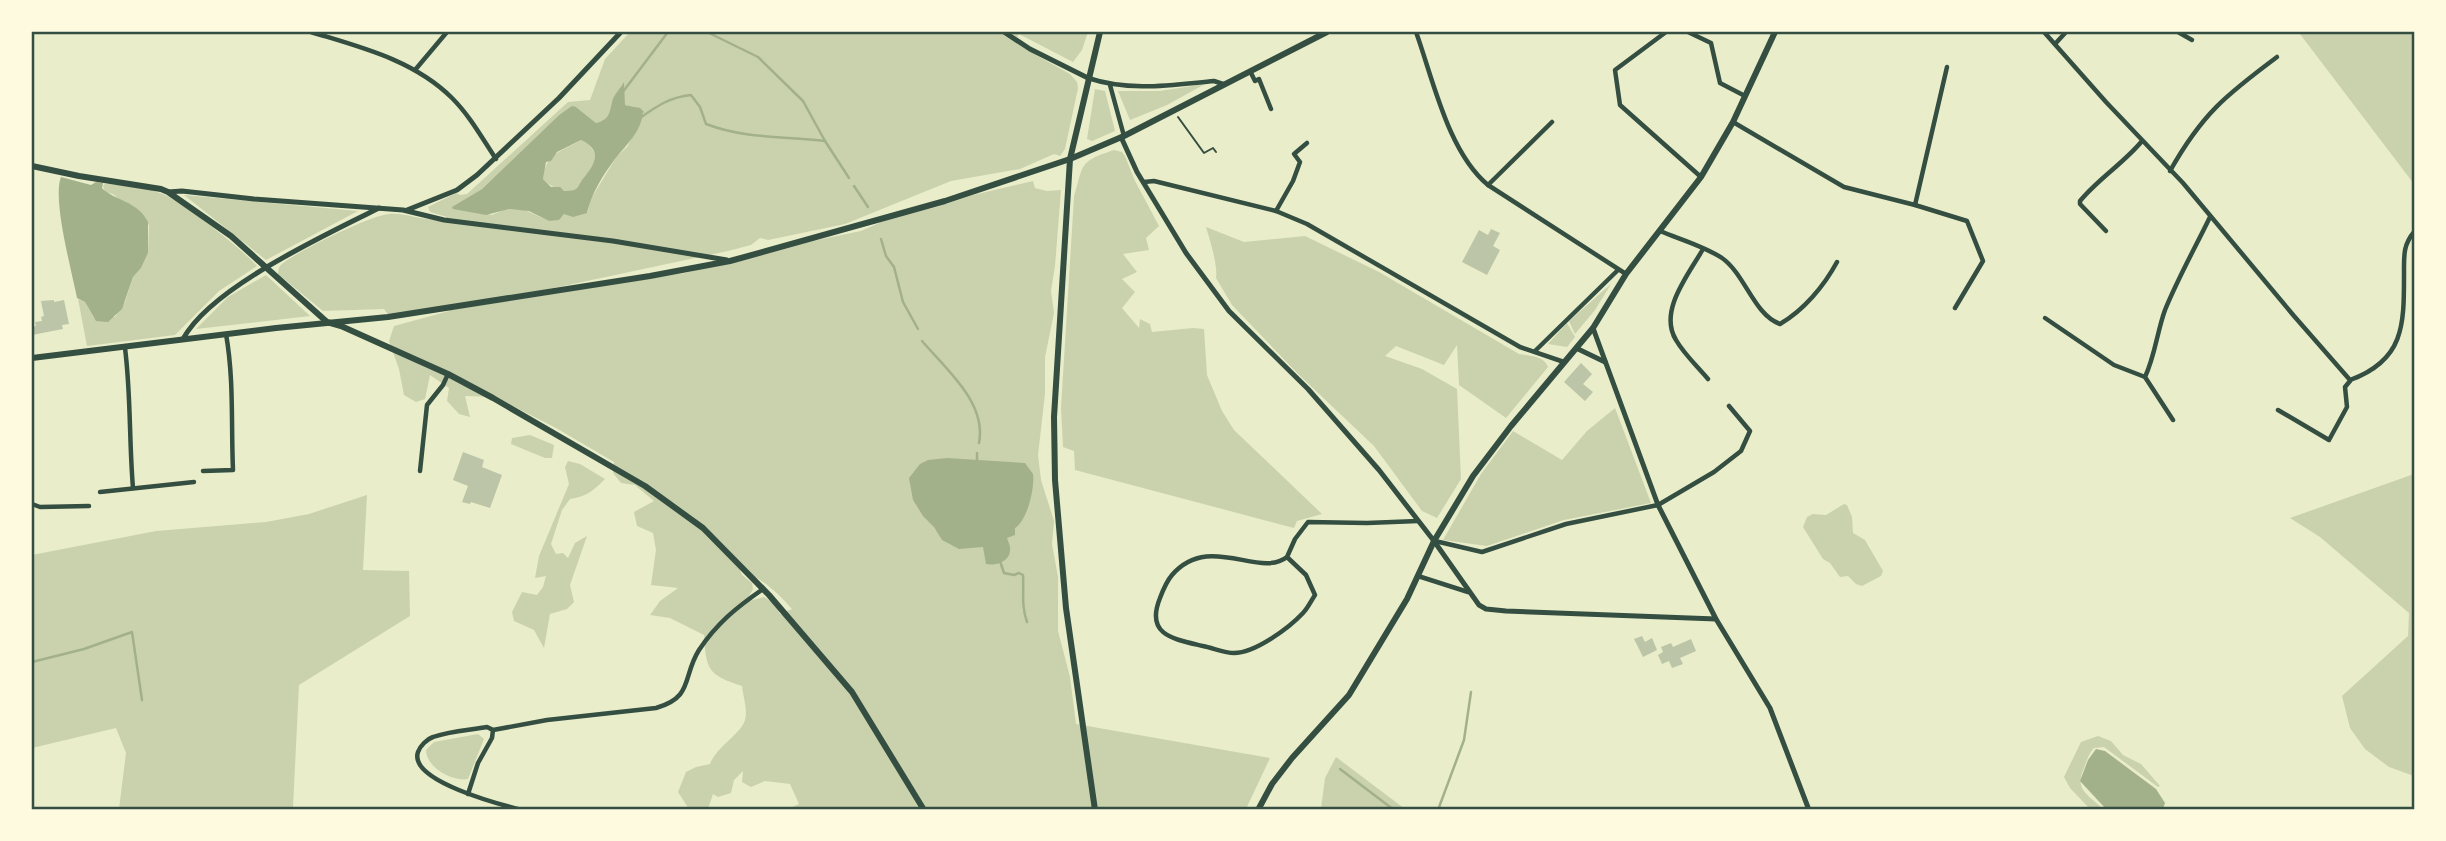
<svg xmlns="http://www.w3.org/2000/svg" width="2446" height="841" font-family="'Varela Round',sans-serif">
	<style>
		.green { fill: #cad2ad; fill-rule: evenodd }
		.water { fill: #a3b18a; fill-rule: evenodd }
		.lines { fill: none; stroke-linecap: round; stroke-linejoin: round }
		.stream { stroke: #a3b18a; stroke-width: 2.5 }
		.building { fill: #bcc5a7 }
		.path { stroke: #344e41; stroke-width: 2 }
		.minor { stroke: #344e41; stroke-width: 4.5 }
		.tertiary { stroke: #344e41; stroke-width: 5 }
		.secondary { stroke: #344e41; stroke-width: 6 }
		.primary { stroke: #344e41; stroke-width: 6 }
		.neatline { fill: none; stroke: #344e41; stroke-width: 2.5 }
	</style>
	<rect width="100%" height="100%" fill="#e9edc9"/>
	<g class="green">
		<path d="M630 32H1088L1082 50 1073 62 1019 34 1015 40 1036 55 1070 74 1077 82 1078 88 1065 149 1060 156 1054 154 1020 169 951 181 845 224 768 240 760 238 751 245 728 251 451 310 685 273 788 246 861 231 893 217 937 207 973 195 1033 181 1035 188 1047 191 1061 190 1055 266 1051 291 1054 313 1045 357V394L1038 455 1041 480 1054 521 1052 544 1058 577V631L1070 677 1076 724 1270 758 1246 809H788L799 804 790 784 765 781 751 787 742 782 743 771 734 780 731 793 718 797 713 794 708 809H689L678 792 686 772 696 767 710 764C717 746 741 734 745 720 748 711 743 696 742 686 708 675 706 670 704 635L670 618 650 615 660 601 678 588 651 585 656 550 653 533 637 526 634 512 654 501 635 485 621 483 613 473 614 462 556 428 495 397 465 396 470 417 459 414 447 401 449 388 430 375 425 399 416 402 404 395 399 369 389 341 394 326 449 311 450 305 389 316 384 309 323 311 278 274C279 268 278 268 282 264 296 252 371 215 389 214 409 212 429 225 447 217L430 212 428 207 456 193 460 195 467 194 568 102 590 100 605 59ZM624 84V105L636 107 642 117 627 147 617 156 589 202 588 212 564 214 559 219 549 221 525 210 506 209 492 215 453 207 482 189 560 114 576 107 596 123C615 117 608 113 613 99 615 94 621 88 624 84ZM740 570C761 577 779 594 792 609L780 614 775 604 764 597 749 601 748 598 753 589 752 583 742 575Z"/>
		<polygon points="2302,32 2414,32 2414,184 2300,34"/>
		<polygon points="1205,84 1167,105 1130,120 1118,91 1160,91"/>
		<polygon points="1095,89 1105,91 1115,131 1092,141 1087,139"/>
		<path d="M581 140C591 144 599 155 594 167 591 172 585 174 583 179 582 181 583 183 582 184 574 199 551 188 543 179 546 152 560 153 581 140Z"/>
		<path d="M1114 150 1122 152 1125 156 1135 181 1159 226 1146 238 1149 250 1123 254 1137 272 1122 279 1135 292 1122 308 1139 328 1140 319 1150 324 1152 332 1193 328 1204 329 1207 375 1222 411 1234 430 1322 514 1297 521 1294 528 1075 470 1074 451 1063 447 1061 408 1074 197C1084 164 1078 162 1114 150Z"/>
		<path d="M105 184C121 184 150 188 165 195 186 205 241 248 257 266L219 291 175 335 87 346 78 299 85 302 94 318 115 317 125 302 133 277 141 268 148 253 149 225 113 194 105 192 103 186Z"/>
		<polygon points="184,195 358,211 266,260"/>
		<path d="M1206 227 1244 242 1305 236 1379 272 1519 354C1530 356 1544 356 1548 367L1506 418 1459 385 1457 345 1444 365 1396 346 1385 356 1422 369 1457 389 1461 479 1437 518 1422 511 1374 446 1297 373 1232 305 1216 278C1218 265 1210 241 1206 227Z"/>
		<polygon points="266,275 310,316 196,329 228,297"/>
		<polygon points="1611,284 1595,310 1575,334 1569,321"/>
		<polygon points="1567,323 1575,337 1567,347 1548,344"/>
		<polygon points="1615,408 1651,503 1564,520 1487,546 1443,540 1481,474 1513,431 1562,460 1587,431"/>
		<polygon points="530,435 554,445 552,458 545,458 511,444 512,438"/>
		<path d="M568 461 580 464 605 479C594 490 586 497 570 499L562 510 551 544 556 554 563 553 568 558 575 543 587 536 570 585 574 602 567 609 550 614 544 648 534 630 514 621 512 612 522 592 537 595 543 587 546 576 535 578 539 556 569 484 565 467Z"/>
		<polygon points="2414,474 2414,776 2389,767 2365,749 2350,728 2342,696 2408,636 2409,613 2320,537 2290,518"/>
		<polygon points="367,495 363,570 409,571 410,616 299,685 293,807 297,809 119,809 126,753 116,728 32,748 32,555 156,531 266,522 309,514"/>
		<polygon points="1844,504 1847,505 1852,517 1853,533 1865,540 1883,571 1881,576 1862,586 1856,584 1848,576 1840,577 1830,563 1823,559 1803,527 1807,517 1813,514 1826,515"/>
		<path d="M478 734 484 739 468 779C452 782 426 767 426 750L434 742Z"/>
		<path d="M2098 736 2111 741 2123 755 2141 764 2160 786 2158 787 2104 747 2094 748C2088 755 2087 760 2084 768 2074 790 2088 794 2103 809H2090L2070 788 2064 777 2081 742Z"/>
		<polygon points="1336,757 1405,809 1321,809 1325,778"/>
	</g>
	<g class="water">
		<path d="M624 82 625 105 640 108 645 113 643 112C641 132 627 144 615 159 603 175 591 194 587 213L573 217 564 214 559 220 549 221 529 211 509 209 486 215 453 209 452 207 482 189 559 115 572 106 576 107 596 123C610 119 609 114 612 102 613 95 621 88 624 82ZM581 140C602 150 596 163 585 176 576 187 581 191 564 191L560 187H551L543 179 546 162 551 161 557 152Z"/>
		<path d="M61 177 91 185 96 182 103 183 102 188C113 200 138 201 148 222V253L141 268 133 277 122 309 108 322 96 321 85 302 77 298C72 272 52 199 61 177Z"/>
		<path d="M947 458 1025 463 1033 474C1035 488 1027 521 1015 528V535L1007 538C1008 542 1011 546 1010 550 1010 562 995 566 986 564L983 547 959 549 942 540 934 527 923 516 913 500 909 478 920 464 928 460Z"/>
		<polygon points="2096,749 2105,751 2156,789 2165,803 2163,809 2106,809 2080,781 2088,760"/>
	</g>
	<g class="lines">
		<g class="stream">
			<polyline points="707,32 758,57 803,101 825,141"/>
			<polyline points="622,93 668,32"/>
			<path d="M640 118C657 106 670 97 691 95L700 107 706 124C745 139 785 136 825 141L849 178"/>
			<polyline points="854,186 868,207"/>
			<polyline points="881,239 886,256 894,267 903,302 918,329"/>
			<path d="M922 341C946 369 987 403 979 443"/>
			<polyline points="977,453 977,463"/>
			<path d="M1000 561 1004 573 1014 575 1019 573 1023 575C1024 592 1021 605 1027 622"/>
			<polyline points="32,662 84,649 132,632 142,700"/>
			<polyline points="1340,769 1394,810"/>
			<polyline points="1438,810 1464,740 1471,692"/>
		</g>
	</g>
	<g class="building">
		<polygon points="1491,229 1500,233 1493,246 1500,250 1487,275 1462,262 1479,230 1488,235"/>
		<polygon points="54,300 54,302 64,300 69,324 62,325 63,329 32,335 32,327 36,326 35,322 42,321 41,317 44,316 41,301"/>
		<polygon points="1581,363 1592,374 1583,384 1593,392 1585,401 1564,382"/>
		<polygon points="463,452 484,460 482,467 502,475 490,508 471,502 470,504 462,502 468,486 453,480"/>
		<polygon points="1642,636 1645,642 1652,638 1657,650 1643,657 1634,639"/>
		<polygon points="1691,639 1696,651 1680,658 1683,664 1672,668 1669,661 1662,664 1658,655 1663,652 1661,647 1671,643 1673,647"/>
	</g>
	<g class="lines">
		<polyline class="path" points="1178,117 1204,153 1213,148 1216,152"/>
		<g class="minor">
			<path d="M311 32C360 47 414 60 452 98 470 116 482 138 496 159"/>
			<path d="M1416 32C1433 79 1448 152 1488 185L1626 274"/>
			<polyline points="1666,32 1615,70 1620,105 1701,177"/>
			<polyline points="1688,32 1711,43 1720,83 1745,96"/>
			<path d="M2044 32 2106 102 2183 183 2294 316 2350 380C2405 360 2404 324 2404 273 2404 256 2403 245 2414 232"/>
			<polyline points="2178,32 2192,40"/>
			<polyline points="2055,44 2066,32"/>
			<polyline points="415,70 447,32"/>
			<polyline points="1250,71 1255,81 1259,79 1271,109"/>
			<path d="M1088 78C1130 92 1171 85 1214 81L1223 84"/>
			<polyline points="1110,85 1124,136"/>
			<polyline points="1733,122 1844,187 1915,205 1967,221 1983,261 1955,308"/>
			<path d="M2170 171C2202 114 2226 95 2277 57"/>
			<polyline points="1144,182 1154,181 1276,211 1307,224 1520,347 1564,362"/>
			<polyline points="1488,185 1552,122"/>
			<polyline points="1915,205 1947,67"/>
			<polyline points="1276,211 1293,181 1300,162 1294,154 1307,143"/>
			<path d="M1660 231C1679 239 1704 246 1722 258 1745 274 1754 315 1780 324 1804 310 1824 286 1837 262"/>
			<path d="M2106 231 2080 204V201C2099 178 2124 163 2142 141"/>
			<path d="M1703 249C1689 274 1658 311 1676 340 1684 354 1697 366 1708 379"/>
			<polyline points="2045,318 2114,365 2145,377"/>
			<path d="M125 348C131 395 129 441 133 488"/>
			<polyline points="1535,351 1618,270"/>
			<polyline points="2278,410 2329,440 2347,407 2345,387 2350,381"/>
			<path d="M2173 420 2145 377C2155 356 2157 332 2165 310 2178 278 2195 248 2210 217"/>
			<path d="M203 471 233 470C231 424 234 379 226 334"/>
			<polyline points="420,471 427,405 443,385 448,374"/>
			<polyline points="100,492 194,482"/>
			<polyline points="32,504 40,507 89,506"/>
			<polyline points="1435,541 1482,552 1566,524 1658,505 1714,472 1741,451 1750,431 1729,406"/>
			<path d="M1287 557C1259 579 1209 532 1172 575 1166 582 1163 590 1160 598 1145 635 1173 639 1203 646 1213 648 1225 653 1234 653 1255 653 1289 628 1303 613 1308 608 1311 601 1315 595L1306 575 1287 557 1295 539 1308 522 1367 523 1418 521"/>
			<polyline points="1418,576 1468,592"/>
			<polyline points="468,794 478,763 492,738 493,730"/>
			<path d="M522 810C502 805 408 781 418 752 420 746 427 739 433 737 449 731 470 730 487 727L493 730 547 720 656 708C694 697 682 677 699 650 717 623 737 607 763 589"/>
		</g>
		<g class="tertiary">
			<polyline points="1004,32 1030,49 1088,78"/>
			<polyline points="1121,137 1137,172 1186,253 1229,311 1308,389 1379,470 1434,541 1479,605 1486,609 1506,611 1716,619"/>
			<polyline points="168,192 182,191 254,199 403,210 444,220 613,241 727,260"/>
			<polyline points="407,210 457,190 477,175 559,98 621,32"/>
			<polyline points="1593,328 1658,505 1716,619 1770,708 1809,810"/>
			<path d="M183 339C211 287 326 235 379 208"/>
			<polyline points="1576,348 1605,362"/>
		</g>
		<g class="secondary">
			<polyline points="32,166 79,176 161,189 168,192 231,236 327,322 341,326 448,374 493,398 645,486 703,528 769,595 852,692 924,810"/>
			<polyline points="1258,810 1272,784 1292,758 1349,695 1407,599 1434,541 1473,476 1511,426 1593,328 1626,274 1701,177 1733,122 1775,32"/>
		</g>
		<g class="primary">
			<polyline points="32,358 276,328 388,317 650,276 730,261 945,201 1070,159 1124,136 1327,32"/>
			<polyline points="1095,810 1066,608 1055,480 1054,417 1070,159 1100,32"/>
		</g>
	</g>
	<rect width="2446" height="841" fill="none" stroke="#fefae0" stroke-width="66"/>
	<rect x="33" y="33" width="2380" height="775" class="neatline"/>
</svg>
